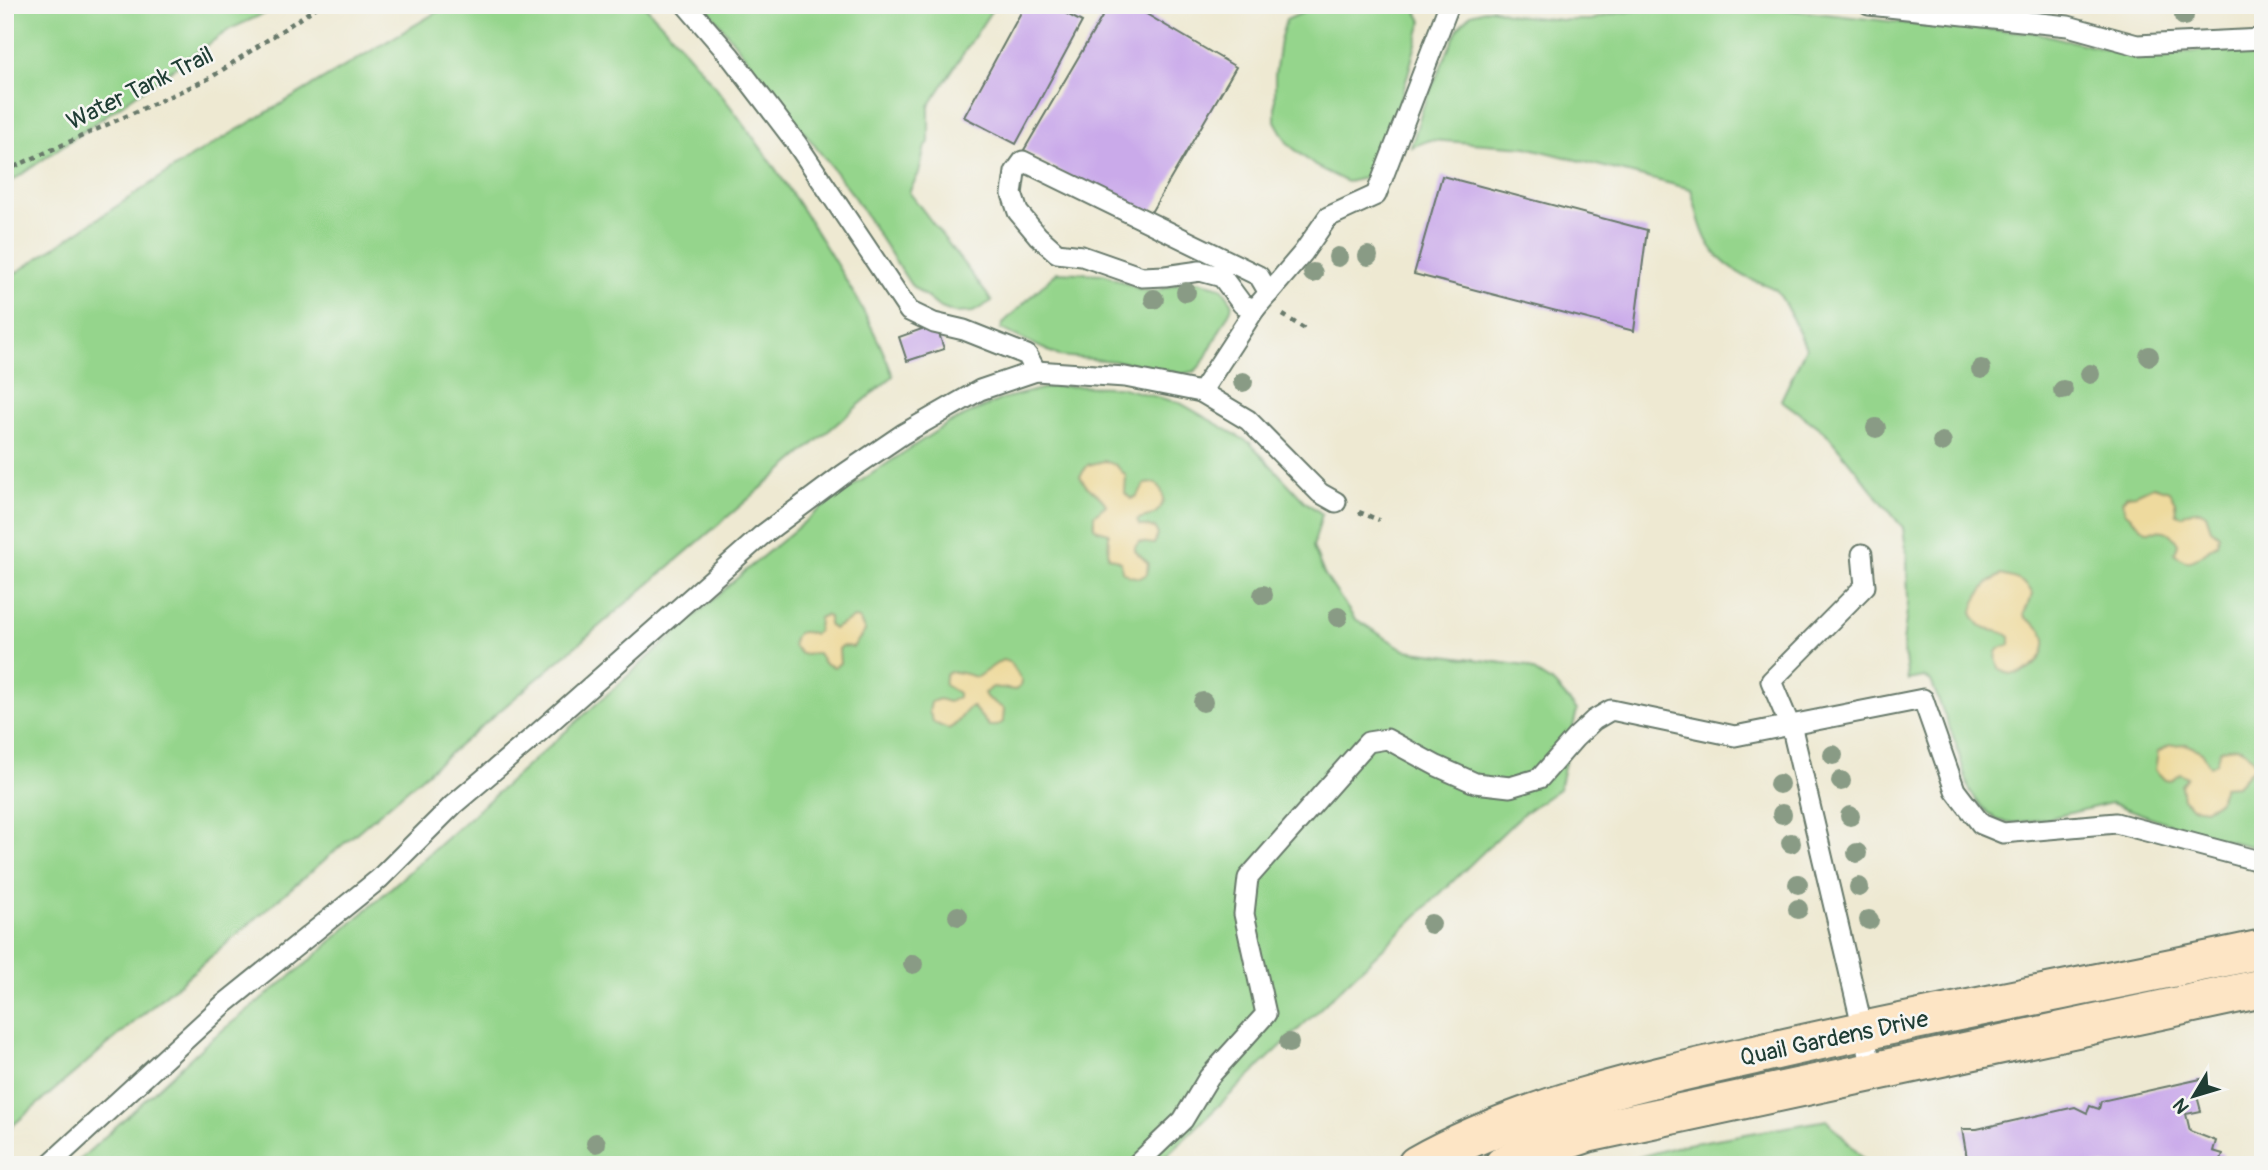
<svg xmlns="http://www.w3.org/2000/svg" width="2268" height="1170" font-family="Pangolin,sans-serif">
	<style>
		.green { fill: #95d58c; stroke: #5a8960; stroke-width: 2 }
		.sand { fill: #eeda9e; stroke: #868c69; stroke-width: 2 }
		.building { fill: #caaaea }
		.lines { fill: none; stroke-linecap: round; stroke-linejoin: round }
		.lane-casing { stroke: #67796b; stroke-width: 23 }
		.secondary-casing { stroke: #67796b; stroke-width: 42 }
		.path { stroke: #67796b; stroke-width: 4.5; stroke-dasharray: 5 5; stroke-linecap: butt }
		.lane { stroke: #fff; stroke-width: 19 }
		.secondary { stroke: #fde5c5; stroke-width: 38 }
		.tree { fill: #899b85 }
		.labels { text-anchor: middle; stroke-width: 5; stroke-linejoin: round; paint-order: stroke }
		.street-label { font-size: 24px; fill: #1f3d34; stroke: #f6f6f2 }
	</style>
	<rect width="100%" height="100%" fill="#f6f6f2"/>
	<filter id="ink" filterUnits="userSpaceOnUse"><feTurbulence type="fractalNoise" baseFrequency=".0143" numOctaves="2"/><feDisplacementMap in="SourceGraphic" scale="14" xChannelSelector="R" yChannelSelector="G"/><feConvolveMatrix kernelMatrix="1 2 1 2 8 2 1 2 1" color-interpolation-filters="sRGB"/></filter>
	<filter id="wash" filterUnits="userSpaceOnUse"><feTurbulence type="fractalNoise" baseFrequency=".00686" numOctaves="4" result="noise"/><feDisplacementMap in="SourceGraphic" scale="28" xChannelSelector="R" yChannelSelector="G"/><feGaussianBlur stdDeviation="1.57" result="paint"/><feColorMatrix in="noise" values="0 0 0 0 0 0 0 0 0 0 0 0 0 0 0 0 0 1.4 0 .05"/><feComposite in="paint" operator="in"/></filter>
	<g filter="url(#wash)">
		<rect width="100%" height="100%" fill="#eee9d2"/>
		<g class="green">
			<polygon points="5,5 283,5 230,29 5,186"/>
			<path d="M449 5H644C713 77 772 159 824 244 850 286 876 330 893 376L5 1132V280L188 159Z"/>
			<polygon points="705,5 995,5 929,106 929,142 924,150 919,173 909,192 992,301 973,312 954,313 939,307 911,285 850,191"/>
			<path d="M1370 5H1413L1422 21C1408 71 1396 136 1365 178L1347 182 1315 166 1288 144 1275 121V75L1280 40 1286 20 1311 9 1359 8Z"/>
			<path d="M1669 5 1782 9 1931 26 2034 32 2103 49 2149 57 2218 49 2263 48V849L2198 834 2111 803 2046 819 2014 823 1997 820 1981 807 1969 789 1956 744 1931 681 1924 677 1908 680 1903 643 1908 603 1907 556 1903 528 1826 433 1781 400 1806 348C1801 337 1783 297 1776 290 1769 284 1754 282 1746 277 1704 255 1702 231 1691 189L1526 147 1430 140 1411 147 1423 107 1458 28 1471 14 1492 8 1513 15 1563 20H1591L1612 14Z"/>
			<polygon points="1057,272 1104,274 1142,290 1153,292 1179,283 1198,281 1221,287 1232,302 1231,309 1202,364 1195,371 1182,374 1124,362 1059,356 1001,329 1004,322"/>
			<polygon points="1053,386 1119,387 1180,403 1250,443 1304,501 1322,514 1313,547 1324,574 1354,618 1405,650 1526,666 1554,684 1577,710 1559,789 1524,813 1157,1165 74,1165 209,1041 307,963 745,571 826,504 947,424 1002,399"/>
			<polygon points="1827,1120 1869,1165 1611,1165 1682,1145"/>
		</g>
		<g class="sand">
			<path d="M1104 461 1116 465 1126 476 1125 493 1131 499 1137 496 1145 484 1155 483C1166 491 1166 506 1154 514 1149 517 1142 517 1137 520L1139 525 1155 528 1158 535 1154 544 1139 542 1135 547V551L1148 563 1147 574 1140 578 1130 576 1122 571 1121 562 1108 556 1109 533 1098 530 1094 527V515L1106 505C1101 493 1085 490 1080 476L1088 465Z"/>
			<path d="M2153 486 2169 491 2175 502 2176 514 2182 516C2191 509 2196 509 2206 514L2211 529 2219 535 2217 544C2203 551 2190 573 2175 553L2178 544C2168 528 2164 530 2146 531L2125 512 2122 501 2127 495 2136 494Z"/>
			<path d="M2001 575C2015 578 2027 581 2033 595L2024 613 2025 617C2032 623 2041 626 2044 636 2052 659 2017 686 1999 668 1994 655 1995 647 2010 645V637C1995 624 1985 640 1972 613 1974 598 1987 582 2001 575Z"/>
			<path d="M825 615 829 617V625L833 629 854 618 859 619 865 631 853 647 842 646 839 649 840 663 834 667 824 663 818 653 801 654 793 646C793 631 801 630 814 634L818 631 819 618Z"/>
			<path d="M1002 660 1010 662 1022 681 1021 686 1015 690 993 687 984 693 986 697 1004 709 1003 722 997 726H989L972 706C961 712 962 723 948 729L934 723 929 712 931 702 939 699 949 702 958 697V693L945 685C941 663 966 675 977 677Z"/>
			<path d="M2186 744 2202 752 2210 766 2216 763 2220 750C2239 744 2246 747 2256 765L2237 786 2224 787 2218 802 2205 809 2192 807 2183 799 2181 785 2187 777 2180 773 2170 781 2165 780 2155 770 2158 752 2170 745Z"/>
		</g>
		<g id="blocks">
			<g class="building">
				<polygon points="1025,5 1050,5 1082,22 1016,144 964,117"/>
				<polygon points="1109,5 1131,5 1236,67 1146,221 1024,150"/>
				<polygon points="1442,176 1647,230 1634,331 1414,274"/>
				<polygon points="936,324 944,349 907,361 899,337"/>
				<polygon points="2201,1079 2205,1094 2197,1096 2201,1111 2186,1114 2190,1131 2216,1141 2213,1151 2223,1154 2219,1165 2058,1165 2058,1163 2049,1162 2039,1163 2039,1165 1968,1164 1962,1129 1977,1129 2075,1107 2087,1113 2090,1106 2099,1109 2101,1101"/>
			</g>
		</g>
	</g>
	<g filter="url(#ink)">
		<use href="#blocks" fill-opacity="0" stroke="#67796b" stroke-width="2"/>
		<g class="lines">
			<defs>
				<g id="lane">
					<polyline points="686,5 730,56 797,144 909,311 934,323 964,330 1027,355 1036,371"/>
					<polyline points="1869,5 2068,26 2137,45 2263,39"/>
					<polyline points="1255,309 1242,304 1222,277 1200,271 1165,276 1142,277 1082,256 1057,253 1038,236 1018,212 1012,194 1015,172 1023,161 1259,276 1269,293"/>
					<polyline points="1201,392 1255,309 1303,253 1328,217 1376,195 1449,5"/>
					<polyline points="1862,554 1865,586 1771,681 1793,733 1873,1072"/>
					<polyline points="49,1165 223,1005 379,879 453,805 538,733 761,536 844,474 903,434 980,390 1036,371 1125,377 1201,392 1248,420 1320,493 1336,502"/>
					<polyline points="1136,1165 1183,1120 1209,1077 1266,1014 1244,914 1248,878 1368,742 1387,739 1437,766 1475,783 1510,787 1540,778 1575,738 1594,720 1611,710 1735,736 1923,699 1955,790 1981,824 2003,833 2116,823 2263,862"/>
				</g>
				<g id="secondary">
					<path d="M1417 1165C1522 1106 1642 1080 1759 1054 1926 1015 2095 985 2263 949"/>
					<polyline points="1504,1165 1531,1152 1587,1133 2263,988"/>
				</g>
			</defs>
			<use href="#lane" class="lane-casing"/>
			<use href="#secondary" class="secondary-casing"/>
			<g class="path">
				<polyline points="5,171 210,78 320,5"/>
				<polyline points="1283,315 1305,329"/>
				<polyline points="1359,512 1379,520"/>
			</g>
			<use href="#lane" class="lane"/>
			<use href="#secondary" class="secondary"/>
		</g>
		<g class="tree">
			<circle cx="2184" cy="16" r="10"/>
			<circle cx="1368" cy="256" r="10"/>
			<circle cx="1338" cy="257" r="10"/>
			<circle cx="1313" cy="273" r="10"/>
			<circle cx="1186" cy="292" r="10"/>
			<circle cx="1154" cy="299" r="10"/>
			<circle cx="2149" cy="356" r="10"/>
			<circle cx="1981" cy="369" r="10"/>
			<circle cx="2090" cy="374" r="10"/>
			<circle cx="1243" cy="382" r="10"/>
			<circle cx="2063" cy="390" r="10"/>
			<circle cx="1876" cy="428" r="10"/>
			<circle cx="1942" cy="442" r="10"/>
			<circle cx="1263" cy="595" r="10"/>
			<circle cx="1338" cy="617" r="10"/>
			<circle cx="1203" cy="702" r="10"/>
			<circle cx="1833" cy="755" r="10"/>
			<circle cx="1841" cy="781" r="10"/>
			<circle cx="1779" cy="784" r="10"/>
			<circle cx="1782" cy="814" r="10"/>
			<circle cx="1850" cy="816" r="10"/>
			<circle cx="1791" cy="843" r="10"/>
			<circle cx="1857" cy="853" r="10"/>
			<circle cx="1798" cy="884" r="10"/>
			<circle cx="1859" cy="887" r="10"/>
			<circle cx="1798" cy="909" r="10"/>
			<circle cx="958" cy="916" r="10"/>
			<circle cx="1869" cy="920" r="10"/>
			<circle cx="1431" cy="924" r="10"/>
			<circle cx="913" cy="964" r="10"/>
			<circle cx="1289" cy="1043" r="10"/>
			<circle cx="596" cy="1143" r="10"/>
		</g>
	</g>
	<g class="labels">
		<g class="street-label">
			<text transform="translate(140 88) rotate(-26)" y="8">Water Tank Trail</text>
			<text transform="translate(1834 1038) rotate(-12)" y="8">Quail Gardens Drive</text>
		</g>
	</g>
	<rect width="2268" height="1170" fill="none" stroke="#f6f6f2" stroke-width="28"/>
	<g transform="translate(2194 1096) rotate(232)" stroke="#f6f6f2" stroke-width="5" paint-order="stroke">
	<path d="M0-5L12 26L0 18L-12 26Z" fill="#1f3d34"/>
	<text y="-10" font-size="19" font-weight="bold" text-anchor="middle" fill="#1f3d34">N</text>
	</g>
</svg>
